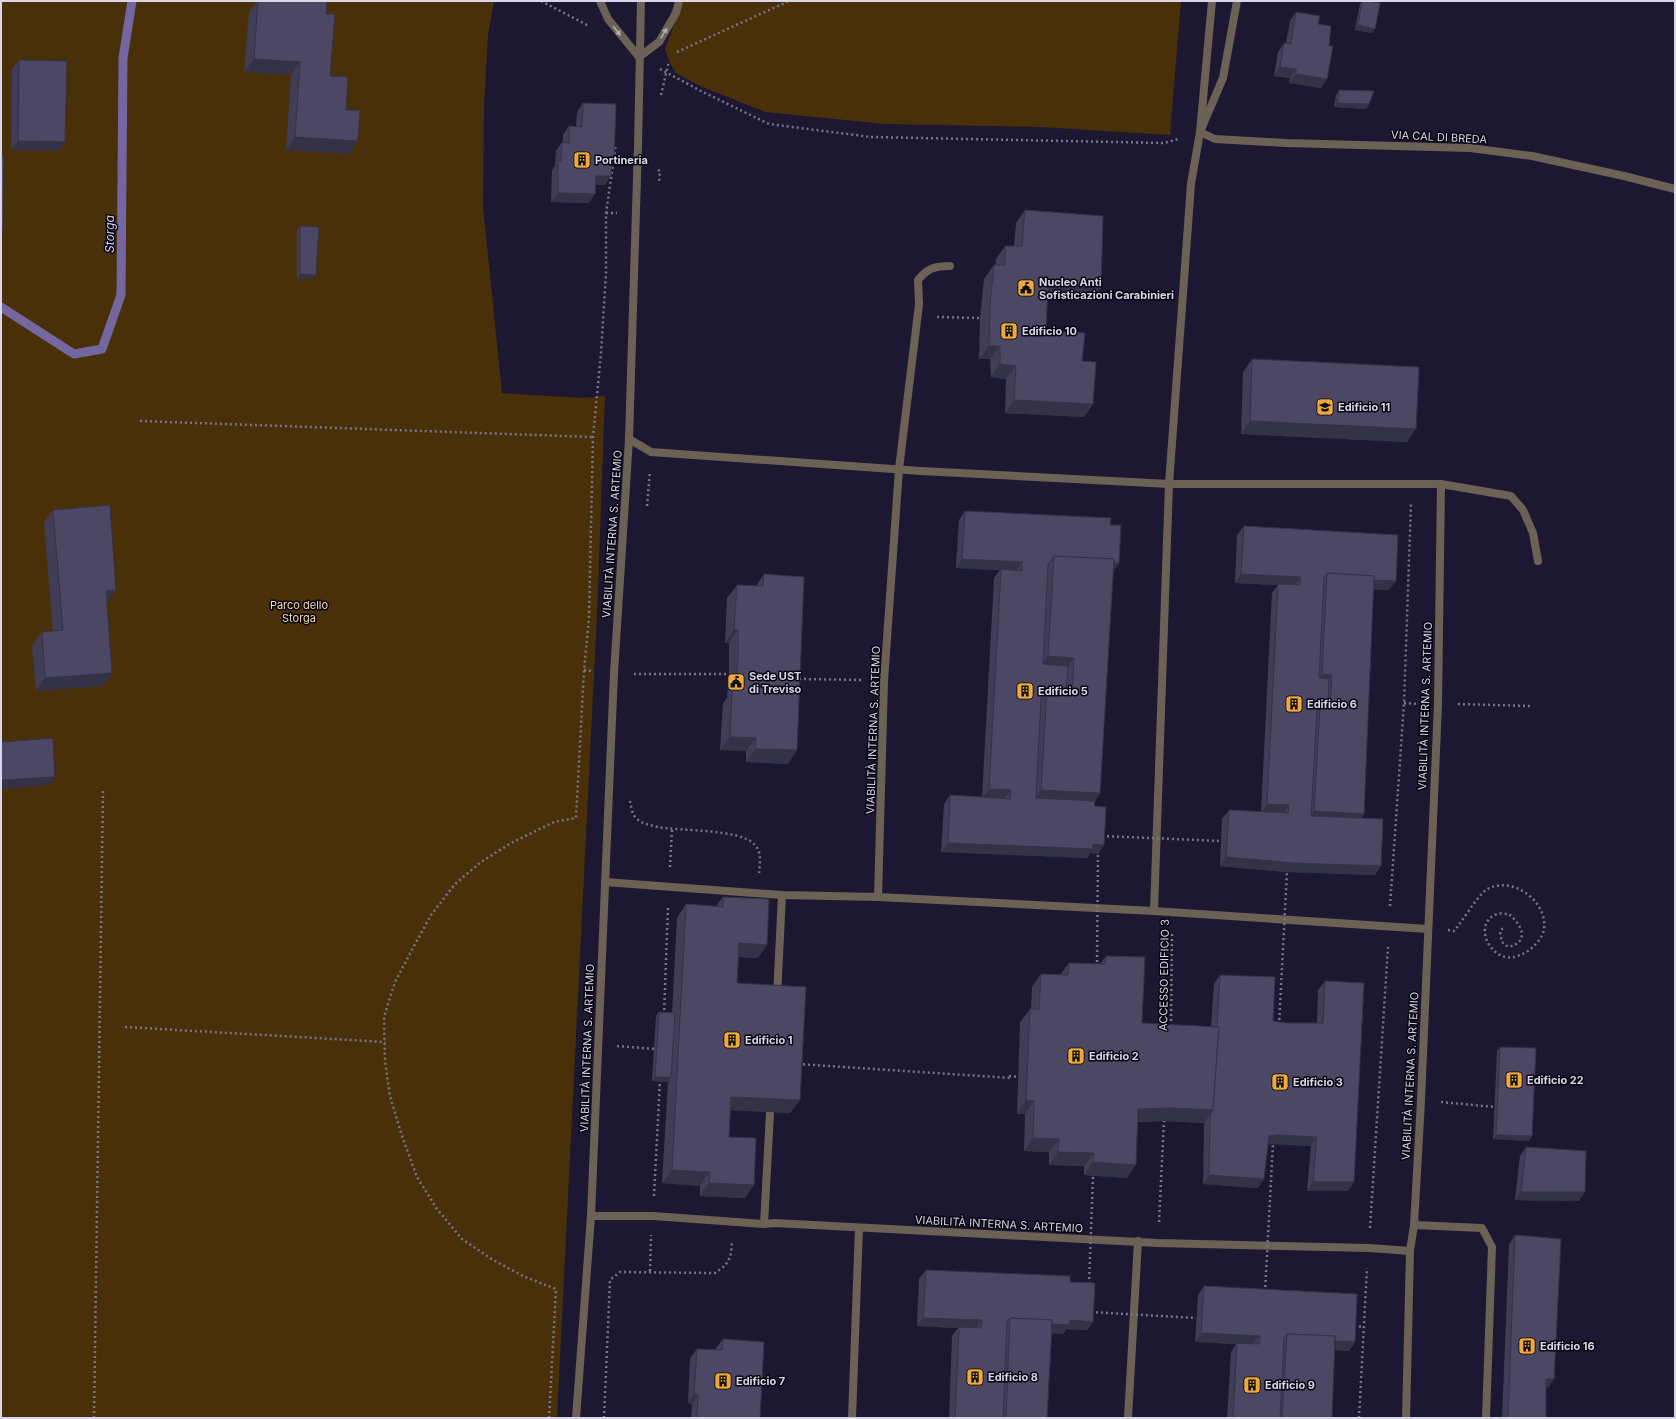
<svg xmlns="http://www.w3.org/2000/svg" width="1676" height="1419" font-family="Inter,sans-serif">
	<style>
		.green { fill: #493008 }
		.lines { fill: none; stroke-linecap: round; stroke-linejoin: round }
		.stream { stroke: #7467a1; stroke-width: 9 }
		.path { stroke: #78758b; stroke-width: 2.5; stroke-dasharray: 2 3; stroke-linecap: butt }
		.service { stroke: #6b6155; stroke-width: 8 }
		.minor { stroke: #6b6155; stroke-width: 8 }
		.path-bridge { stroke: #78758b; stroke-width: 2.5; stroke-dasharray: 2 3; stroke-linecap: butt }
		.wall { fill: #403d57 }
		.shaded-wall { fill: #343247 }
		.building { fill: #4b4765; stroke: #343247 }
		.oneway { fill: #b2adb5 }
		.labels { text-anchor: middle; stroke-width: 3; stroke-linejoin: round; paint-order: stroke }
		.street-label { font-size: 11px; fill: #d8d6e8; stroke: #070610 }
		.poi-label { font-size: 11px; font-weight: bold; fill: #d8d6e8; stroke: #070610; text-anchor: start }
		.park-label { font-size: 11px; fill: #f9dbb4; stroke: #070610 }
		.water-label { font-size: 12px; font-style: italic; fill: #d5cffb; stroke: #070610 }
	</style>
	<rect width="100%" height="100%" fill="#1d1832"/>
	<g class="green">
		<polygon points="1,1 494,1 488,35 484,106 483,207 502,393 582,398 605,396 597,615 557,1418 1,1418"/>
		<polygon points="683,1 1181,1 1170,135 1040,127 885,124 765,112 700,86 676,73 670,63 665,49"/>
	</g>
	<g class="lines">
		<polyline class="stream" points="1,307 74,354 102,349 121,295 123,58 132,1"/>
		<g class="path">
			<polyline points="541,1 589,26"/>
			<polyline points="677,52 789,1"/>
			<polyline points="660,69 701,91 769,124 871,137 1164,143 1178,139"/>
			<polyline points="661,95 669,61"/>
			<polyline points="658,170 660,171 659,183"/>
			<polyline points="606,213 617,213"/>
			<polyline points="937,317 980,318"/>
			<polyline points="140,421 593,437"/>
			<polyline points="647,506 650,471"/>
			<polyline points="584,670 593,671"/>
			<polyline points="634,674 729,674"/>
			<polyline points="799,679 864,680"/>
			<polyline points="1404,703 1419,704"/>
			<polyline points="1458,704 1531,706"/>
			<path d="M630 801C631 806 632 814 636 818 642 824 650 825 658 827 680 831 740 829 754 844 762 851 760 863 759 873"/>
			<polyline points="670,867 672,830"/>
			<polyline points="1390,906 1404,703 1411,504"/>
			<path d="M1448 930 1454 931C1462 922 1478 895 1486 890 1511 874 1548 901 1544 929 1543 937 1535 946 1528 951 1521 955 1513 959 1505 957 1486 952 1475 922 1497 914 1500 913 1505 914 1509 914 1521 924 1531 942 1508 947L1502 942 1500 932 1502 929 1506 928"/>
			<polyline points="664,1015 668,906"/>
			<polyline points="1171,1026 1172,931"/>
			<polyline points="125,1027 385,1042"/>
			<polyline points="617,1046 656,1049"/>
			<polyline points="798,1064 1011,1078"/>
			<polyline points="1009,1076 1018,1077"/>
			<polyline points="1441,1102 1495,1107"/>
			<polyline points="654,1196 660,1080"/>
			<polyline points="1159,1222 1164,1121"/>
			<polyline points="1370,1228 1388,947"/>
			<polyline points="650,1271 651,1235"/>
			<polyline points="1354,1326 1363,1327"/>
			<polyline points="94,1418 103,789"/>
			<polyline points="549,1418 556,1289 525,1277 493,1260 462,1239 437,1209 417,1177 402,1136 390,1096 385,1061 384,1017 395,982 414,946 431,915 455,884 481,862 511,843 554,822 576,818 584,670 589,617 593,437 601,353 606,273 606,213 616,144"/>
			<path d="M604 1418 610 1280 620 1272 715 1273C729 1264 731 1259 732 1242"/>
			<polyline points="1359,1418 1367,1268"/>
		</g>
		<g class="service">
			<polyline points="629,439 651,452 921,471 1169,484 1441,484 1438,704 1421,1101 1414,1225 1410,1251 1406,1418"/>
			<polyline points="1441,484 1511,496 1523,510 1533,533 1538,561"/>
			<polyline points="605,882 782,895 878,897 1154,911 1428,929"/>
			<path d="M878 897 884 681 899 469 919 304 918 280C928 268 935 266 950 266"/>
			<polyline points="1154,911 1169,484 1191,184 1200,132 1223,78 1237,1"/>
			<polyline points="777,996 782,895"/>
			<polyline points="591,1216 653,1216 764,1224 775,1223 1157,1243 1369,1248 1410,1251"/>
			<polyline points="764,1224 770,1113"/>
			<polyline points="1414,1225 1482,1228 1492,1247 1486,1418"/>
			<polyline points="576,1418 591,1216 614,673 629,439 638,145 641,1"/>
			<polyline points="852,1418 859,1228"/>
			<polyline points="1128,1418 1138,1241"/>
		</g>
		<g class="minor">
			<polyline points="600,1 608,19 639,57 659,42 676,13 679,1"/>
			<polyline points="1212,1 1200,132 1215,139 1286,143 1470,148 1532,156 1624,176 1675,189"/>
		</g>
		<g class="path-bridge">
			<polyline points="1102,836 1221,841"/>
			<polyline points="1097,967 1098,852"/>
			<polyline points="1279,1025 1287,872"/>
			<polyline points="1089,1284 1093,1176"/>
			<polyline points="1265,1292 1273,1144"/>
			<polyline points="1091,1312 1196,1318"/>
		</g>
	</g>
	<g class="wall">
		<polygon points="257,1 327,1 326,14 330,76 346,110 349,154 286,150 291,75 244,72 249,12"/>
		<polygon points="1362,1 1369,1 1372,33 1355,30 1360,4"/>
		<polygon points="1296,12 1318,24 1321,88 1289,83 1290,78 1274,76 1278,52 1284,43 1286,43 1290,21"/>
		<polygon points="19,60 59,151 11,150 12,69"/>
		<polygon points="1339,90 1369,104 1366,109 1334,107 1336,95"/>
		<polygon points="583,103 612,167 605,185 595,185 589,203 551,202 552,170 555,165 556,151 562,142 563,142 563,135 569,126 576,127 577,112"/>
		<polygon points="1025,210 1101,288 1091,301 1047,298 1046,331 1082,361 1093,404 1084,417 1005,413 1006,379 991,377 990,359 979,359 980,318 984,279 994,265 996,265 996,259 1005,246 1014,246 1016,223"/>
		<polygon points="300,226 313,279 297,279 297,230"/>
		<polygon points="1252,359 1407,442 1241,434 1243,372"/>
		<polygon points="53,510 107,603 112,673 103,686 36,691 32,645 42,632 53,631 44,523"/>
		<polygon points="965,511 1110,525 1119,563 1113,571 1100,793 1095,801 1094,806 1104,845 1098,854 1090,853 1087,858 941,852 944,804 950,795 982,797 994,578 1000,570 956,568 959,520"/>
		<polygon points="1244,526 1389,590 1373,589 1364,814 1361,818 1375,875 1287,872 1220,866 1222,819 1229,810 1261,812 1272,593 1278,585 1235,583 1237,535"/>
		<polygon points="764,574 788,764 746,762 746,751 720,750 723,703 727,698 729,674 729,643 725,643 727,598 737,585 756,586"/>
		<polygon points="723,897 758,958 739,957 737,983 800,1100 790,1113 730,1110 729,1137 745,1198 700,1196 700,1186 662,1183 668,1082 652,1081 656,1016 659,1012 672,1013 677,918 686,904 716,906"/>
		<polygon points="1106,956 1142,1023 1211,1027 1214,984 1220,975 1273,1021 1285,1023 1317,1023 1318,990 1325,981 1354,1182 1348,1191 1307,1191 1311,1146 1273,1144 1268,1144 1258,1188 1203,1184 1204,1123 1164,1121 1138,1122 1127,1178 1084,1175 1084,1166 1049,1165 1049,1152 1024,1151 1025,1114 1017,1114 1020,1022 1030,1009 1031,1009 1032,987 1041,974 1060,975 1069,963 1100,964"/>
		<polygon points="1500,1047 1532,1136 1529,1141 1493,1139 1497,1051"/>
		<polygon points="1526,1147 1579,1201 1515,1200 1520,1156"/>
		<polygon points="1515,1235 1548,1388 1546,1388 1546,1418 1502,1418 1509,1244"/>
		<polygon points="926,1270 1070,1282 1093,1322 1087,1330 1066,1329 1063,1334 1052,1333 1047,1418 949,1418 952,1336 958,1328 917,1326 919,1279"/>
		<polygon points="1204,1286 1355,1342 1349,1351 1334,1350 1332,1418 1227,1418 1231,1352 1236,1344 1195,1342 1198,1295"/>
		<polygon points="723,1339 760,1418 691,1418 692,1404 688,1403 690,1358 697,1349 716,1350 716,1348"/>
	</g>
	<g class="shaded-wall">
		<polygon points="1358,25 1375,29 1372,33 1355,30"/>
		<polygon points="254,59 300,62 291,75 244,72"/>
		<polygon points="1280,67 1296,69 1290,78 1274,76"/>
		<polygon points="1296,74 1327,79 1321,88 1289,83"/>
		<polygon points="1337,103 1369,104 1366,109 1334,107"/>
		<polygon points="295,137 358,141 349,154 286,150"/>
		<polygon points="18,141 65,142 59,151 11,150"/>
		<polygon points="596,176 611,176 605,185 589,185"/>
		<polygon points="558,193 595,194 589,203 551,202"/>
		<polygon points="300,274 316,275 313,279 297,279"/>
		<polygon points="1048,285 1101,288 1091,301 1038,298"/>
		<polygon points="989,346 1000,346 990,359 979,359"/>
		<polygon points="1000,364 1016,366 1006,379 991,377"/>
		<polygon points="1014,400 1093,404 1084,417 1005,413"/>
		<polygon points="1250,421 1416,429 1407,442 1241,434"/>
		<polygon points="962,559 1022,562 1016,571 956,568"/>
		<polygon points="1108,563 1119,563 1113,572"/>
		<polygon points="1241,574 1301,577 1294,586 1278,584 1278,585 1235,583"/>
		<polygon points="1327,578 1396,581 1389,590 1326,587"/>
		<polygon points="116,590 106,603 106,591"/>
		<polygon points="734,629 738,630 729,643 725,643"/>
		<polygon points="1048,656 1074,658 1062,675 1036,673"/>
		<polygon points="112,673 103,686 36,691 45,678"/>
		<polygon points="1322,674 1332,675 1323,688 1312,687"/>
		<polygon points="730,737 756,738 746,751 720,750"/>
		<polygon points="755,749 797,750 788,764 746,762"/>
		<polygon points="55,777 49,785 1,789 1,780"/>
		<polygon points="989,789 1011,790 1004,799 982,798"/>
		<polygon points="1041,790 1100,793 1088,810 1029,807"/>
		<polygon points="1267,804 1289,805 1282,814 1261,813"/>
		<polygon points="1314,811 1364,814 1355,827 1305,825"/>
		<polygon points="948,843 1093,844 1104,845 1098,854 1090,853 1087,858 941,852"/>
		<polygon points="1226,857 1381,866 1375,875 1287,872 1220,866"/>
		<polygon points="739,943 767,945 758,958 730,956"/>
		<polygon points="655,1077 671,1077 668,1082 652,1081"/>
		<polygon points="731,1097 800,1100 790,1113 722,1110"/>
		<polygon points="1026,1100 1034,1101 1025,1114 1017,1114"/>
		<polygon points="1173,1108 1213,1110 1204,1123 1164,1121 1129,1122 1138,1109"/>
		<polygon points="1279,1135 1317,1137 1311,1146 1262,1144 1269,1136"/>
		<polygon points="1496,1135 1532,1136 1529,1141 1493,1139"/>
		<polygon points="1033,1138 1059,1139 1049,1152 1024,1151"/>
		<polygon points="1058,1152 1094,1153 1084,1166 1049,1165"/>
		<polygon points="1093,1162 1136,1165 1127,1178 1084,1175"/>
		<polygon points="672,1170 710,1172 700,1186 662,1183"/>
		<polygon points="1209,1175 1264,1179 1258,1188 1203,1184"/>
		<polygon points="1313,1182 1354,1182 1348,1191 1307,1191"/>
		<polygon points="709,1183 754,1185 745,1198 700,1196"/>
		<polygon points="1521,1192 1585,1192 1579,1201 1515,1200"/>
		<polygon points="923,1318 982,1320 975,1329 959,1327 958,1328 917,1326"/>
		<polygon points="1070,1320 1093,1322 1087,1330 1066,1329 1063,1334 1010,1332"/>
		<polygon points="1201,1333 1260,1336 1253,1344 1237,1343 1236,1344 1195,1342"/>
		<polygon points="1287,1338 1355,1342 1349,1351 1286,1347"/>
		<polygon points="1546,1379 1554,1379 1548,1388 1540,1388"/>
		<polygon points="694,1394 698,1395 692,1404 688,1403"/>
	</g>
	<g class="building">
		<polygon points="258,1 327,1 326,14 335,14 330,76 348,77 346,110 360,110 358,141 295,137 300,62 254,59"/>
		<polygon points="1362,1 1369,1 1380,3 1375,29 1358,25"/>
		<polygon points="1296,12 1320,16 1318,24 1331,26 1329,46 1333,46 1327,79 1296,74 1296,69 1280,67 1284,43 1291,44"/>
		<polygon points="19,60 67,61 65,142 18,141"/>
		<polygon points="1339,90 1374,91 1369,104 1337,103"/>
		<polygon points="583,103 616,104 614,163 612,163 611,176 596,176 595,194 558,193 558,161 561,161 562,142 569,143 569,126 582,127"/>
		<polygon points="1,156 4,156 3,230 1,230"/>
		<polygon points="1025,210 1103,216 1101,288 1048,285 1046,331 1085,333 1082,361 1096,362 1093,404 1014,400 1016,366 1000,364 1000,346 989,346 990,305 994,265 1005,265 1005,246 1022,246"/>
		<polygon points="300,226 319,227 316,275 300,274"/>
		<polygon points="1252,359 1419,367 1416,429 1250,421"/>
		<polygon points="110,505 116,590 106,591 112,673 45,678 42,632 63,630 53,510"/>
		<polygon points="965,511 1111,518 1110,525 1121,525 1119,563 1114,563 1114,559 1054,556 1048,564 1043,664 1068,666 1066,692 1047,691 1041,699 1036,798 1095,801 1094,806 1106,807 1104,845 1093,844 1093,849 948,843 950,795 1010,799 1011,790 989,789 1001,569 1022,571 1022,562 962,559"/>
		<polygon points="1244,526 1398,535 1396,581 1373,580 1374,576 1327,573 1324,577 1319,678 1329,679 1328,708 1320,707 1317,711 1311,816 1383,819 1381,866 1293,863 1226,857 1229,810 1288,813 1289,805 1267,804 1278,584 1300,585 1301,577 1241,574"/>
		<polygon points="1054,556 1114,559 1100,793 1041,790 1047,691 1072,693 1074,658 1048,656"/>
		<polygon points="1327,573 1374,576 1364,814 1314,811 1320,707 1330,708 1332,675 1322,674"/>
		<polygon points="764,574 804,577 797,750 755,749 756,738 730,737 732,690 735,690 738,661 738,630 734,629 737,585 763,586"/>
		<polygon points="53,738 55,777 1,780 1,742"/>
		<polygon points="723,897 769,899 767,945 739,943 737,983 806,987 800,1100 731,1097 729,1137 756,1138 754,1185 709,1183 710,1172 672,1170 686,904 723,907"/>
		<polygon points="1106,956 1145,957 1142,1023 1219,1027 1213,1110 1173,1108 1138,1109 1136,1165 1093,1162 1094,1153 1058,1152 1059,1139 1033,1138 1034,1101 1026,1100 1030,1009 1039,1009 1041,974 1068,975 1069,963 1105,964"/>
		<polygon points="1220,975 1275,977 1273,1021 1285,1023 1323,1023 1325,981 1364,983 1354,1182 1313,1182 1317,1137 1279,1135 1269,1136 1264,1179 1209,1175 1210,1115 1213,1110 1219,1027 1217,1027"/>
		<polygon points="659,1012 675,1013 671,1077 655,1077"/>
		<polygon points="1500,1047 1536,1048 1532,1136 1496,1135"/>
		<polygon points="1526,1147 1586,1151 1585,1192 1521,1192"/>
		<polygon points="1515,1235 1561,1239 1554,1379 1546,1379 1546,1418 1508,1418"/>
		<polygon points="926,1270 1070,1276 1070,1282 1095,1283 1093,1322 1070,1320 1070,1325 1052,1324 1052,1320 1010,1318 1007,1322 1003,1418 955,1418 959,1327 981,1328 982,1320 923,1318"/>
		<polygon points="1204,1286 1357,1294 1355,1342 1335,1341 1335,1336 1287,1334 1284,1338 1280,1418 1233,1418 1237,1343 1259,1344 1260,1336 1201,1333"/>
		<polygon points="1010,1318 1052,1320 1047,1418 1006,1418"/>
		<polygon points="1287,1334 1335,1336 1332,1418 1282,1418"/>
		<polygon points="723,1339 764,1342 760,1418 697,1418 698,1395 694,1394 697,1349 722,1350"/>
	</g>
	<defs><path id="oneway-solid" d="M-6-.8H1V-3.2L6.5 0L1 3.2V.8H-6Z"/></defs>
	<g class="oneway">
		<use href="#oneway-solid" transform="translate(617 31) rotate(52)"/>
		<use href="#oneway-solid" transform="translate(664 33) rotate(-59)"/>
	</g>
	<defs>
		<symbol id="building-square" viewBox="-11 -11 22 22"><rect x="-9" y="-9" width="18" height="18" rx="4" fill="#eea83c" stroke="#070610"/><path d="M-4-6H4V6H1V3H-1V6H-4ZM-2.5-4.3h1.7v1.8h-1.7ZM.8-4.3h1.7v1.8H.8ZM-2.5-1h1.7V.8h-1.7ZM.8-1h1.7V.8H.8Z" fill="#111"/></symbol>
		<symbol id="civic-square" viewBox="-11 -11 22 22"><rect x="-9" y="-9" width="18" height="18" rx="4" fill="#eea83c" stroke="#070610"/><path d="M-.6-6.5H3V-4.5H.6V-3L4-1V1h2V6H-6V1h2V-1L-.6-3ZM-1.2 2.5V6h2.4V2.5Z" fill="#111"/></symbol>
		<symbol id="school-square" viewBox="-11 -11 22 22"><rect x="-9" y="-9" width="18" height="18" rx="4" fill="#eea83c" stroke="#070610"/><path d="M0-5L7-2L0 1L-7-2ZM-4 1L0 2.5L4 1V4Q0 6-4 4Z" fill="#111"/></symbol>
	</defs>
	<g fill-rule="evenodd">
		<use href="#building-square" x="572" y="150" width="20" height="20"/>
		<use href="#civic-square" x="1016" y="278" width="20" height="20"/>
		<use href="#building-square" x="999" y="321" width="20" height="20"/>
		<use href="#school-square" x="1315" y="397" width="20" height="20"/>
		<use href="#civic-square" x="726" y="672" width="20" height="20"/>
		<use href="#building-square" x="1015" y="681" width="20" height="20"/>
		<use href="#building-square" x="1284" y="694" width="20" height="20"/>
		<use href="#building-square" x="722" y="1030" width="20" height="20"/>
		<use href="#building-square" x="1066" y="1046" width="20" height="20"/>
		<use href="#building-square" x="1504" y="1070" width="20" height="20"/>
		<use href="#building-square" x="1270" y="1072" width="20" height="20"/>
		<use href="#building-square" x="1517" y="1336" width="20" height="20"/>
		<use href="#building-square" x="965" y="1367" width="20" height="20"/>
		<use href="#building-square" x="713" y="1371" width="20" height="20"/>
		<use href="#building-square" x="1242" y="1375" width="20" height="20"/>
	</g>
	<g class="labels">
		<g class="street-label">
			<text transform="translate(1439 137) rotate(3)" y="4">VIA CAL DI BREDA</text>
			<text transform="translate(612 534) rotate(-86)" y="4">VIABILITÀ INTERNA S. ARTEMIO</text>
			<text transform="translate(1425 706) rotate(-88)" y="4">VIABILITÀ INTERNA S. ARTEMIO</text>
			<text transform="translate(873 730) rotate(-88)" y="4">VIABILITÀ INTERNA S. ARTEMIO</text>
			<text transform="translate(1164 975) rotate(-89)" y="4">ACCESSO EDIFICIO 3</text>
			<text transform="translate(587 1048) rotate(-88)" y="4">VIABILITÀ INTERNA S. ARTEMIO</text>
			<text transform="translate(1410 1076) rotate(-87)" y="4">VIABILITÀ INTERNA S. ARTEMIO</text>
			<text transform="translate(999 1224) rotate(3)" y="4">VIABILITÀ INTERNA S. ARTEMIO</text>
		</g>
		<g class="poi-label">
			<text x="595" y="164">Portineria</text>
			<text x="1039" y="286">Nucleo Anti<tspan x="1039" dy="13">Sofisticazioni Carabinieri</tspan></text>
			<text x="1022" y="335">Edificio 10</text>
			<text x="1338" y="411">Edificio 11</text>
			<text x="749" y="680">Sede UST<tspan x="749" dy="13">di Treviso</tspan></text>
			<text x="1038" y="695">Edificio 5</text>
			<text x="1307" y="708">Edificio 6</text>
			<text x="745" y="1044">Edificio 1</text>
			<text x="1089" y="1060">Edificio 2</text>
			<text x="1527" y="1084">Edificio 22</text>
			<text x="1293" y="1086">Edificio 3</text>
			<text x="1540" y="1350">Edificio 16</text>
			<text x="988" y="1381">Edificio 8</text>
			<text x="736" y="1385">Edificio 7</text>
			<text x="1265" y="1389">Edificio 9</text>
		</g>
		<g class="park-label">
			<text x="299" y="609">Parco dello<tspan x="299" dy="13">Storga</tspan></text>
		</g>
		<g class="water-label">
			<text transform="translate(110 234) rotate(-90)" y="4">Storga</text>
		</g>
	</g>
	<rect width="1676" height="1419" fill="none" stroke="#d8d6e8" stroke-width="4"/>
</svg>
